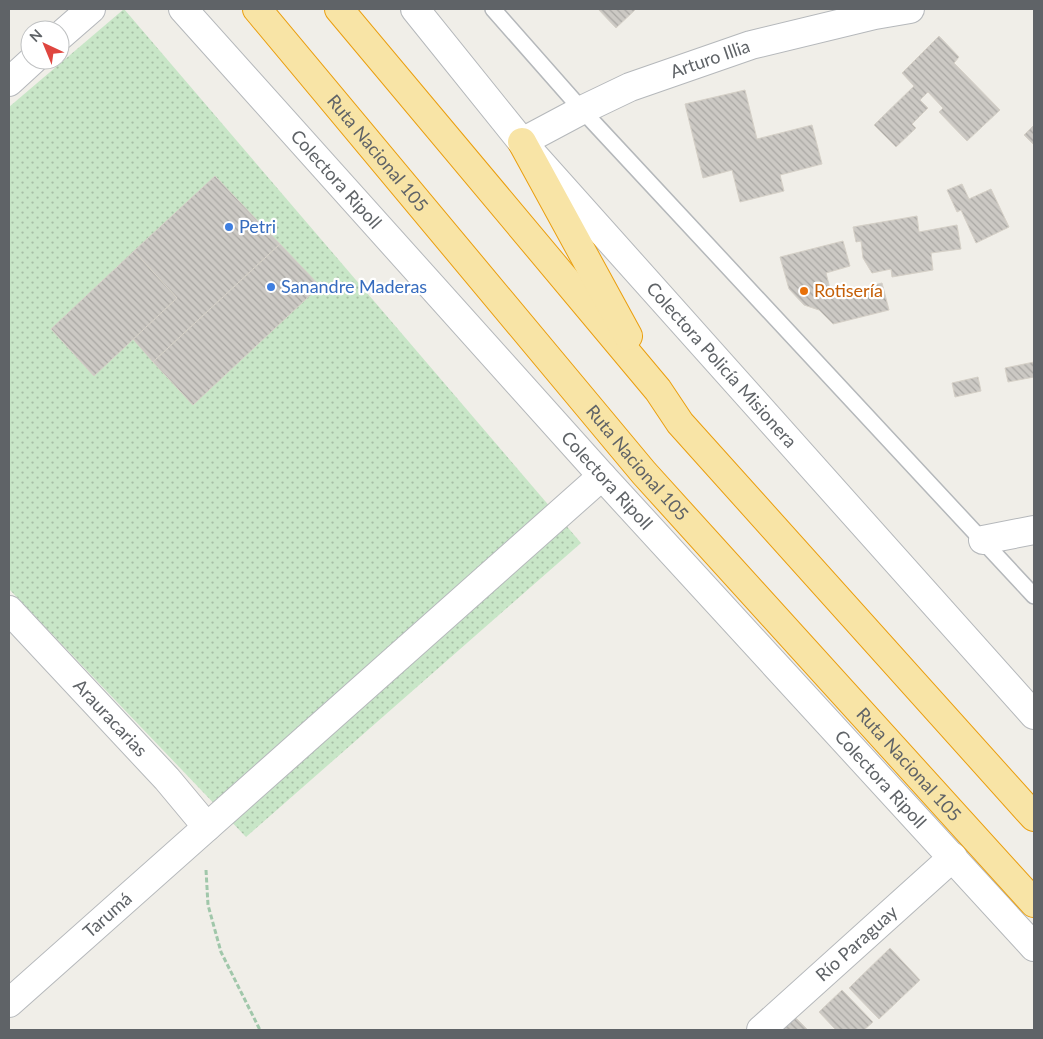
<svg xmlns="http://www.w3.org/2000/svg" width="1043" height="1039" font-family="Lato,sans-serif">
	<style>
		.grass { fill: url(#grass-dots) }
		.building { fill: url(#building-back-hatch); stroke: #d5d0c7 }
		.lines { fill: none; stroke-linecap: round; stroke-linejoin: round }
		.service-casing { stroke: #b5b8bb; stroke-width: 18 }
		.minor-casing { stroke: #b5b8bb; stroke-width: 30 }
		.secondary-casing { stroke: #b4b7bb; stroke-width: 30 }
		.trunk-casing { stroke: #ea9e0e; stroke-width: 30 }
		.path { stroke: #a0c7aa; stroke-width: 3; stroke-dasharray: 5 2.5; stroke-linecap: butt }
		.service { stroke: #fff; stroke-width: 15 }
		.minor { stroke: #fff; stroke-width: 28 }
		.secondary { stroke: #fff; stroke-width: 28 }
		.trunk { stroke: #f8e4a6; stroke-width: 28 }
		.shop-dot { fill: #3f7fe0; stroke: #fff; stroke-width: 2 }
		.food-dot { fill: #e8710a; stroke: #fff; stroke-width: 2 }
		.labels { text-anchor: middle; stroke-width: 4.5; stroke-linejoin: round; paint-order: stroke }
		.street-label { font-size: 18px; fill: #5f6367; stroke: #fff }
		.shop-label { font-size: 18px; fill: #366cbe; stroke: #fff; text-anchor: start }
		.food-label { font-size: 18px; fill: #c56008; stroke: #fff; text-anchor: start }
	</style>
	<defs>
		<pattern id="grass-dots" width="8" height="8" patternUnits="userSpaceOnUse" patternTransform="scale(1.25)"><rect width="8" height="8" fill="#c8e6c7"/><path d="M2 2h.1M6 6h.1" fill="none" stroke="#a6bea5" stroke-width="1.8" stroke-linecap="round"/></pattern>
		<pattern id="building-back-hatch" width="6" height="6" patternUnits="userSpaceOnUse" patternTransform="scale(1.25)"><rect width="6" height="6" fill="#ccc9c4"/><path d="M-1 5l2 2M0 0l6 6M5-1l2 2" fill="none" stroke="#a9a7a3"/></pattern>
	</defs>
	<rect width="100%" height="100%" fill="#f0eee8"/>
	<polygon class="grass" points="124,9 581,543 246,837 9,589 9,107"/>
	<g class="building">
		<polygon points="598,9 636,9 616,28"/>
		<polygon points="939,36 959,57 954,63 1000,110 967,141 939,112 943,108 928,92 920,100 928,108 912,124 916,128 896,147 874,125 914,86 902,73"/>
		<polygon points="745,90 757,139 812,125 822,164 780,175 784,191 740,202 732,170 703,178 685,104"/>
		<polygon points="1034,125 1034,145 1024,135"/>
		<polygon points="215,176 280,244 153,362 133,339 177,298 134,251"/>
		<polygon points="962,184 969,199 991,189 1009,227 976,243 961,210 957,212 947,190"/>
		<polygon points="917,216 919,232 957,225 961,249 931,253 933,270 892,277 891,269 872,273 863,258 861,241 856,242 853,227"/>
		<polygon points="843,241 850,266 826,273 832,296 882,283 889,310 833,324 819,310 804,305 789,289 780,257"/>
		<polygon points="280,244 320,286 193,405 153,362"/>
		<polygon points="134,251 177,298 94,376 51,329"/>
		<polygon points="1034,362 1034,377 1008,382 1005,368"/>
		<polygon points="978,377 981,391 955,397 952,383"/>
		<polygon points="890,948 920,980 879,1019 849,988"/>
		<polygon points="842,990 873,1022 864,1030 836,1030 819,1012"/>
		<polygon points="792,1014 808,1030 776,1030"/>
	</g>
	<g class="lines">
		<defs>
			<polyline id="service" points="493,9 582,110 1034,596"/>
			<g id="minor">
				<path id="s1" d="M183 9 602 476 1034 947"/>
				<path id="s2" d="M415 9 522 142 1034 715"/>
				<path id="s3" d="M522 142 582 110 630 87 751 45 875 15 910 9"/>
				<polyline points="983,540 1034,530"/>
				<path id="s4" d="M9 610 167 779 207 827"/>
				<path id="s5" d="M9 1003 602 476"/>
				<path id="s6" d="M761 1030 953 857"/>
			</g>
			<g id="secondary">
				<polyline points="60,36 91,9"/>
				<polyline points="9,82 33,60"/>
			</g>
			<g id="trunk">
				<path id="s7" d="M257 9 644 473 1034 903"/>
				<polyline points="339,9 658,390 680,423 1034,817"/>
				<polyline points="522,142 628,336"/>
			</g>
		</defs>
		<use href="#service" class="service-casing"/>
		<use href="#minor" class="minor-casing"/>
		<use href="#secondary" class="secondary-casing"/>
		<use href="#trunk" class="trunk-casing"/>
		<polyline class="path" points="206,870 208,905 221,952 260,1030"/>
		<use href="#service" class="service"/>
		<use href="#minor" class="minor"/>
		<use href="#secondary" class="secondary"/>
		<use href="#trunk" class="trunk"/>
	</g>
	<g class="shop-dot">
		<circle cx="229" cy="227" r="5"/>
		<circle cx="271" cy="287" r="5"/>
	</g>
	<circle class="food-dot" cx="804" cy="291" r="5"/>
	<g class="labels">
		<g class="street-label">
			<text dy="6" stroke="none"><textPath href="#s3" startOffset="206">Arturo Illia</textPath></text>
			<text dy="6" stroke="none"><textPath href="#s7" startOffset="188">Ruta Nacional 105</textPath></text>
			<text dy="6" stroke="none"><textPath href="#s1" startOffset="229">Colectora Ripoll</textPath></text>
			<text dy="6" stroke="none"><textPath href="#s2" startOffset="470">Colectora Policía Misionera</textPath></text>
			<text dy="6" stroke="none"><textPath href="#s7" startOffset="592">Ruta Nacional 105</textPath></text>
			<text dy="6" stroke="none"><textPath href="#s1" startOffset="634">Colectora Ripoll</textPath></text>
			<text dy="6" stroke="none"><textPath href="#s4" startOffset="148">Arauracarias</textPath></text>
			<text dy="6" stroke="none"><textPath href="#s7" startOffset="998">Ruta Nacional 105</textPath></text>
			<text dy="6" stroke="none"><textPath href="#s1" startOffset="1039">Colectora Ripoll</textPath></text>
			<text dy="6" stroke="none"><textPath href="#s5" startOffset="132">Tarumá</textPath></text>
			<text dy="6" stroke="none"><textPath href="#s6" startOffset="129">Río Paraguay</textPath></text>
		</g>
		<g class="shop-label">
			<text x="239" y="233">Petri</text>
			<text x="281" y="293">Sanandre Maderas</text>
		</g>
		<g class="food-label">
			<text x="814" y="297">Rotisería</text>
		</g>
	</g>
	<rect width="1043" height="1039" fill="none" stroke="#5f6367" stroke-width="20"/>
	<g transform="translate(45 45) rotate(316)"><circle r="24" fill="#ffffff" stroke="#bfc1c2"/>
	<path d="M0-4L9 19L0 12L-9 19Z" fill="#df463f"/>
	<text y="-8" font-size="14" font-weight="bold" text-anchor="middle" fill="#5f6367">N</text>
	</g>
</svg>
